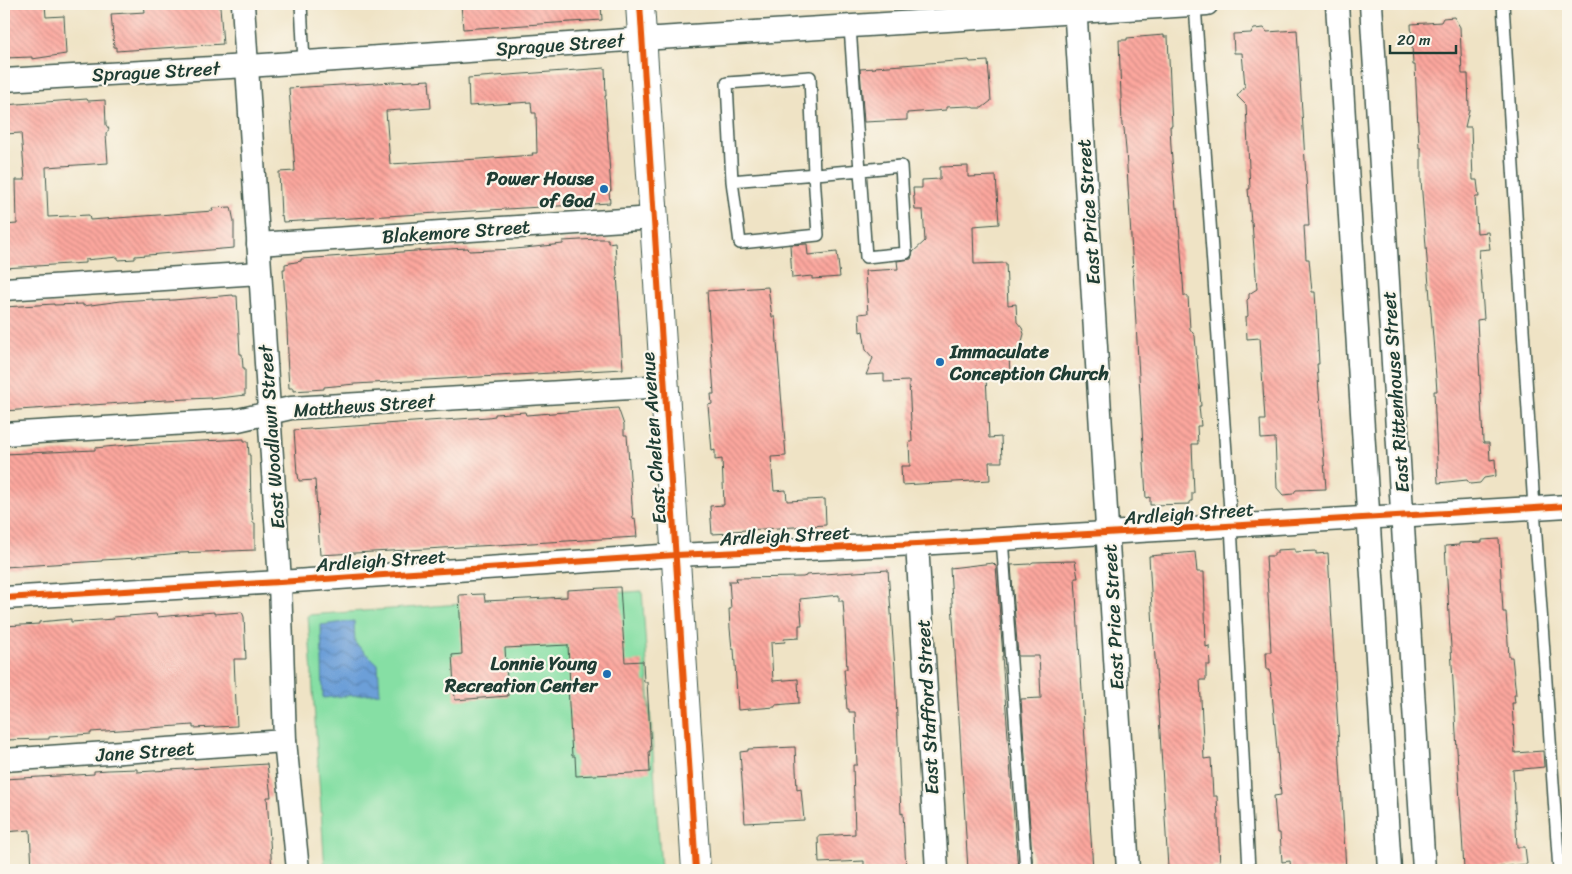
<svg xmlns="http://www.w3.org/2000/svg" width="1572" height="874" font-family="Sriracha,sans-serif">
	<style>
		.green { fill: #86dfa4; stroke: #528e6c }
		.water { fill: url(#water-waves); stroke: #466e86 }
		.building { fill: url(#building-back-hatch) }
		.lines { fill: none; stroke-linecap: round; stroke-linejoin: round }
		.service-casing { stroke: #3e564a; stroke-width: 14 }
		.minor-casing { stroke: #3e564a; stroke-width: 25 }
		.tertiary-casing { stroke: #3e564a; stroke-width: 30 }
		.service { stroke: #fff; stroke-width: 11 }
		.minor { stroke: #fff; stroke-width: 22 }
		.tertiary { stroke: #fff; stroke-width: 28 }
		.cycleway-casing { stroke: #fbf7ec; stroke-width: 9 }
		.cycleway { stroke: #e8590c; stroke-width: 6 }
		.poi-dot { fill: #1f6fb2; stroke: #fbf7ec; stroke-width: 2 }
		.labels { text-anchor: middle; stroke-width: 4.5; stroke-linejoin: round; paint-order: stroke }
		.street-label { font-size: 19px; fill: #1f3d34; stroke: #fbf7ec }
		.poi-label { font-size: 19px; font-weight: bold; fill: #1f3d34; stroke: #fbf7ec; text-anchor: end }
	</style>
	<defs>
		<pattern id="water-waves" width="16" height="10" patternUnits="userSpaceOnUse" patternTransform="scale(1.25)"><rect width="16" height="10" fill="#6c9fd8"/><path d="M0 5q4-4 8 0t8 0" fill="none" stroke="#5883b0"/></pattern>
		<pattern id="building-back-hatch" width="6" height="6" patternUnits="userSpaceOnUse" patternTransform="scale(1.25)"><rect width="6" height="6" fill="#fda79e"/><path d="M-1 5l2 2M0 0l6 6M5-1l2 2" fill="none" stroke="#cc8982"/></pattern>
	</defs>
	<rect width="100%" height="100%" fill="#fbf7ec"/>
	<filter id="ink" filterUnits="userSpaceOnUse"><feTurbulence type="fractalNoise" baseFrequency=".02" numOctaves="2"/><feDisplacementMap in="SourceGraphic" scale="10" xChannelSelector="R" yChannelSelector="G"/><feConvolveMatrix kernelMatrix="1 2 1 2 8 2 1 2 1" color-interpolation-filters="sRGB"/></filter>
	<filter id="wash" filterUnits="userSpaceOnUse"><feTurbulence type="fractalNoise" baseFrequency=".0096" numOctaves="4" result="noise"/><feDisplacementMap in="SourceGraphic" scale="20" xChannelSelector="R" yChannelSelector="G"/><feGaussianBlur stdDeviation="1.12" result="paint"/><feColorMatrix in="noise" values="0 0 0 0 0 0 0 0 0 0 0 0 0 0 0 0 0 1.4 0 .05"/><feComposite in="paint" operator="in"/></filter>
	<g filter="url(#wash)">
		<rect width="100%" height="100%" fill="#efe3c5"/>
		<polygon class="green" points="642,591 661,870 325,870 308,615"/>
		<polygon class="water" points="354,621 355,643 378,664 380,693 323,698 321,625"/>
		<g id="blocks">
			<g class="building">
				<polygon points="4,4 45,4 46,17 64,16 66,54 32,59 32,57 4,58"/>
				<polygon points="144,4 217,4 218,7 220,7 223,44 116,51 116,47 114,47 111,14 145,12"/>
				<polygon points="461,4 601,4 602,20 463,29"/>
				<polygon points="1454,17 1460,27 1462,74 1468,74 1469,110 1465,127 1471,127 1473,180 1477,180 1479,197 1475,197 1477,233 1488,232 1490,249 1479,250 1484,319 1477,320 1483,441 1484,443 1489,443 1490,460 1495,459 1496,476 1484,478 1480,483 1470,484 1467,480 1438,483 1434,391 1437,391 1421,180 1421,148 1419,148 1415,65 1413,65 1411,24 1441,22 1443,18"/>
				<polygon points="1264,28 1267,32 1297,30 1309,226 1304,226 1306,259 1309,259 1312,292 1315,292 1319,364 1317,364 1326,489 1296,490 1293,494 1283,495 1277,488 1275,438 1261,439 1260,420 1265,420 1260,338 1247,339 1246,317 1248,316 1247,300 1249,298 1249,294 1257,289 1252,222 1251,222 1248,189 1250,189 1246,105 1237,96 1245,86 1242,53 1234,53 1233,34 1251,33 1254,29"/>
				<polygon points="1164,35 1164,37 1168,37 1172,126 1170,126 1171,147 1176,208 1178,208 1184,296 1188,296 1190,329 1195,336 1201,406 1199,406 1201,426 1197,426 1198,444 1192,444 1194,493 1192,493 1192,501 1190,501 1190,504 1150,505 1150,497 1146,498 1126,150 1124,128 1122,126 1119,40 1127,40 1127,38"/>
				<polygon points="969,60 970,62 988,61 991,101 982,108 974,108 970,106 946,107 946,110 907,113 907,120 864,122 860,69 876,68 875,67"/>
				<polygon points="605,68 606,96 605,96 611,191 609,191 610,203 283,222 282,215 281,216 279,172 295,171 289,88 429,80 431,108 386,111 390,164 479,159 533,155 532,153 537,153 536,113 532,113 531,102 469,106 468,78"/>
				<polygon points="87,99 88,101 105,100 106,125 109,129 106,134 108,163 46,167 48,217 89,215 90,220 213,211 212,208 231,207 234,222 234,248 135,256 135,259 118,260 118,257 85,260 85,263 4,268 4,225 17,224 16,180 25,180 21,133 4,134 4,105"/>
				<polygon points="968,166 968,177 996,176 999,224 973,226 974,264 1006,263 1008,305 1016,304 1017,322 1022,328 1024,334 1021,345 1009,356 1010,374 986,376 989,438 1001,437 1002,462 989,462 990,480 902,485 901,466 910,466 909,442 912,442 909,381 884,382 884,374 866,375 873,358 866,350 863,331 860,332 859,314 868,313 865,271 898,269 897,261 911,259 913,252 925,241 923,210 915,210 913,188 922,188 922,180 940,179 940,167"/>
				<polygon points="598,239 608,239 608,243 615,242 623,369 355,384 324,387 324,389 309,390 293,391 293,388 289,388 287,355 288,355 287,328 283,269 285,269 285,264 301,261 301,259 430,250 468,248 469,251 515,249 563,244 563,241"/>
				<polygon points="807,244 808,255 837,252 840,277 812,279 812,276 792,278 790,245"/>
				<polygon points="768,287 772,317 775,317 786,456 771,457 774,491 786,490 787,501 825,499 826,525 731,531 731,533 712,534 710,506 724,505 722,459 715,460 715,450 712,451 708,405 712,404 711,394 714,394 707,291"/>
				<polygon points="233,295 233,296 237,296 240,354 242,354 243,368 245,368 245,395 211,399 211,398 166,400 4,411 4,307 54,304 54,305 83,304 83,306 121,301 153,299 153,301 173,300"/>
				<polygon points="618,408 624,425 624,435 627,435 633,519 635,518 637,537 320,555 315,480 299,481 298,474 297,474 294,430 488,417 495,416 495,414 525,412 526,415"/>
				<polygon points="244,439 244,441 248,441 249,455 250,455 251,507 253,523 255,523 255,550 180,553 137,557 137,558 102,560 102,561 4,567 4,454 95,450 95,448 138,444"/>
				<polygon points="1499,539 1503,612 1506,612 1509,657 1512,657 1516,695 1514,695 1515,703 1512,703 1515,753 1543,751 1544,767 1513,770 1517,847 1525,847 1527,864 1478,870 1478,868 1464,869 1445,546 1459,545 1459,543 1482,542 1482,540"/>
				<polygon points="1295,549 1295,552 1316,551 1316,554 1328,553 1346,870 1291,870 1290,861 1282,862 1280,833 1277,833 1274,796 1281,795 1270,670 1267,670 1266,652 1271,652 1266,556 1274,556 1274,553 1277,553 1277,550"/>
				<polygon points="1195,552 1197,572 1204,572 1206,647 1209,646 1210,665 1206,665 1206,680 1200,680 1204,759 1211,758 1213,796 1217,796 1220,867 1213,867 1213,870 1178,870 1178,867 1168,868 1157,682 1154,645 1149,556"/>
				<polygon points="1075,561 1078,578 1075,578 1093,870 1033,870 1021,699 1041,698 1039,656 1018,656 1011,565 1030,564 1033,562"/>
				<polygon points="993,563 996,566 1003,656 1002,656 1018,870 968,870 950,568"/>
				<polygon points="888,570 895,669 901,814 903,813 906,870 864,870 864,861 819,863 818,836 855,834 853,765 857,765 856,739 855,712 849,712 849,709 847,709 844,669 847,669 845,630 843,601 839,601 839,595 800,599 802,625 799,625 799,638 784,639 785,642 771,643 773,681 798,679 799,703 775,705 775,707 738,710 734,649 732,649 730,628 729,609 731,609 729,581 737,581 736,578 803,577 806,576 806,575"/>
				<polygon points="620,587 625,662 643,661 644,682 647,682 651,751 649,751 650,772 576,776 575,756 572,756 568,687 570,687 568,645 505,648 508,696 455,700 452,655 462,654 459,595 484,594 485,601 567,597 567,590"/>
				<polygon points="214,612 214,614 242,612 244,617 246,659 234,659 237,726 193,728 193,725 91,732 91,734 49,737 49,739 4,740 4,704 7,704 4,658 4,626 39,624 39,622 71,619 71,622 114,619 113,617 156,614 157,617"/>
				<polygon points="795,747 797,790 801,789 804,820 745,823 740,752 748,751 748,749"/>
				<polygon points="267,764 271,797 267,797 272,870 32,870 30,830 4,832 4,779 94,774 94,771 108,770 137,769 137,772"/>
			</g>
		</g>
	</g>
	<g filter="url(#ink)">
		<use href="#blocks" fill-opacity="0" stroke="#3e564a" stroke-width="1"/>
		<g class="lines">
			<defs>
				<g id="service">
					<polyline points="301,4 304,62"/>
					<polyline points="1503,4 1534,508 1559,870"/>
					<polyline points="1195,5 1231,525 1249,870"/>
					<path d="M732 181 740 243 818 235 814 174 810 77 727 83 732 181C789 176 845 172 901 166L906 253 866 257 850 27"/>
					<polyline points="1002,538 1026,870"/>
				</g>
				<g id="minor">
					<polyline points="243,4 280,582 285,741 298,870"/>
					<polyline points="1075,4 1128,870"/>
					<polyline points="1337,4 1390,870"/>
					<polyline points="1371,4 1424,870"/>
					<polyline points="4,80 247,66 642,39 1207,4"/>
					<polyline points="258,244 654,218"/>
					<polyline points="4,289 260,273"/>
					<polyline points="4,434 238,420 291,408 665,386"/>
					<polyline points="917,544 937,870"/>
					<polyline points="4,598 280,582 676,555 917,544 1568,506"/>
					<polyline points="4,760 285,741"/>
				</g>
				<polyline id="tertiary" points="640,4 696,870"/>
			</defs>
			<use href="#service" class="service-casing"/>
			<use href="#minor" class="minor-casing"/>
			<use href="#tertiary" class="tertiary-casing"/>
			<use href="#service" class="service"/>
			<use href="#minor" class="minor"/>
			<use href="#tertiary" class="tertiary"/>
			<defs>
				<g id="cycleway">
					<polyline points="640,4 696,870"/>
					<polyline points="4,598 280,582 676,555 917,544 1568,506"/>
				</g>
			</defs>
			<use href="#cycleway" class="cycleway-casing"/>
			<use href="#cycleway" class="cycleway"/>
		</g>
	</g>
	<g class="poi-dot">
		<circle cx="604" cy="189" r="5"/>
		<circle cx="940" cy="362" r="5"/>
		<circle cx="607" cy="674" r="5"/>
	</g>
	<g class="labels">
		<g class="street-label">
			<text transform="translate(560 44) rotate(-4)" y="7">Sprague Street</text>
			<text transform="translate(156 71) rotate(-3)" y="7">Sprague Street</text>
			<text transform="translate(1088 212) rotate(-94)" y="7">East Price Street</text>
			<text transform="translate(456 231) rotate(-4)" y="7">Blakemore Street</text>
			<text transform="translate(1395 392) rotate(-94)" y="7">East Rittenhouse Street</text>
			<text transform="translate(364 405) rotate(-4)" y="7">Matthews Street</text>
			<text transform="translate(271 437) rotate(-94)" y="7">East Woodlawn Street</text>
			<text transform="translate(653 438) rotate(-94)" y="7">East Chelten Avenue</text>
			<text transform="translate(1189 513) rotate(-4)" y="7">Ardleigh Street</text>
			<text transform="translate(785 535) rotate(-3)" y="7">Ardleigh Street</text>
			<text transform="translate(381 560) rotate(-4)" y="7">Ardleigh Street</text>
			<text transform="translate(1113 617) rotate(-93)" y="7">East Price Street</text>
			<text transform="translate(927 707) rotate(-93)" y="7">East Stafford Street</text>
			<text transform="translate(145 751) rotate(-4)" y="7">Jane Street</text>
		</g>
		<g class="poi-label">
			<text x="594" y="185">Power House<tspan x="594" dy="22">of God</tspan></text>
			<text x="950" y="358" text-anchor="start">Immaculate<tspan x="950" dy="22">Conception Church</tspan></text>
			<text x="597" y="670">Lonnie Young<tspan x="597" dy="22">Recreation Center</tspan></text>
		</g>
	</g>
	<rect width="1572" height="874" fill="none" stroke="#fbf7ec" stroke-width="20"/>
	<path d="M1390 45v8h66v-8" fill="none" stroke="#1f3d34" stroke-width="2.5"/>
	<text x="1397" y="45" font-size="15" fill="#1f3d34" stroke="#fbf7ec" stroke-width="4" paint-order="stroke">20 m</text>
</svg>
